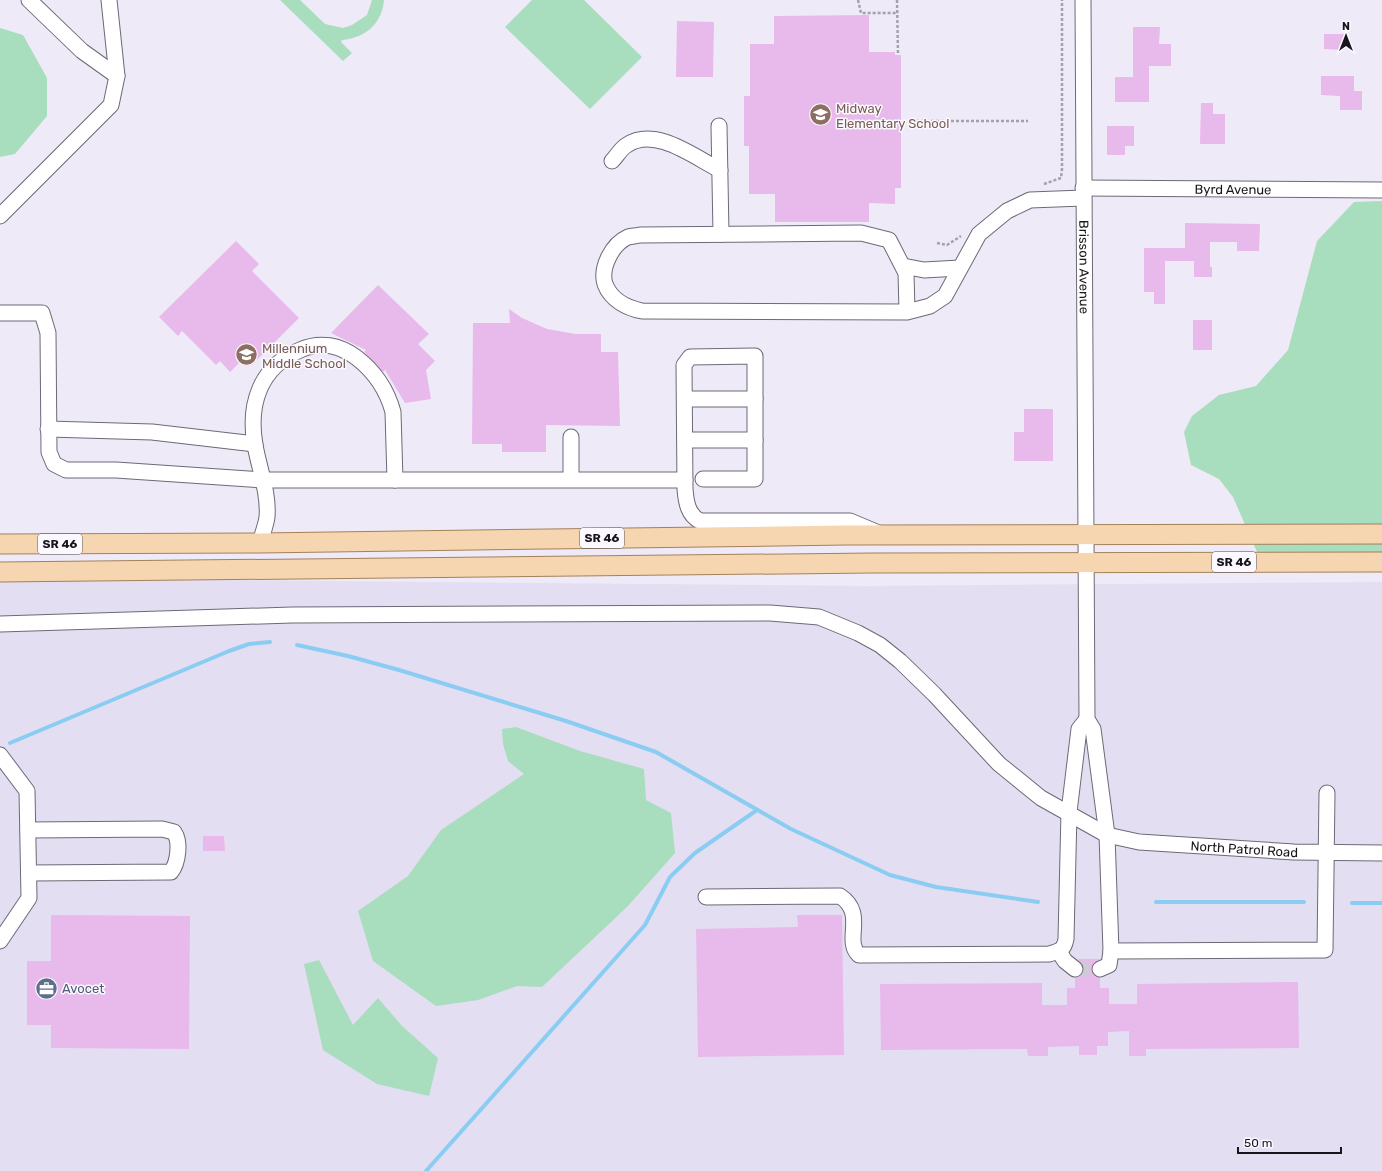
<svg xmlns="http://www.w3.org/2000/svg" width="1382" height="1171" font-family="Rubik,sans-serif">
	<style>
		.built { fill: #e4def2 }
		.green { fill: #a8ddbe }
		.lines { fill: none; stroke-linecap: round; stroke-linejoin: round }
		.stream { stroke: #8bcdf2; stroke-width: 4 }
		.building { fill: #e8b9eb }
		.minor-tunnel { stroke: #cfcad7; stroke-width: 15; stroke-dasharray: 15 8; stroke-linecap: butt }
		.minor-casing { stroke: #6d6975; stroke-width: 17 }
		.major-casing { stroke: #a48159; stroke-width: 21 }
		.path { stroke: #a5a1ab; stroke-width: 2.5; stroke-dasharray: 3 2; stroke-linecap: butt }
		.minor { stroke: #fff; stroke-width: 15 }
		.major { stroke: #f6d6b0; stroke-width: 19 }
		.labels { text-anchor: middle; stroke-width: 3; stroke-linejoin: round; paint-order: stroke }
		.shield { fill: #fbf9ff; stroke: #5c5a5f; stroke-width: 1 }
		.shield-label { font-size: 12px; font-weight: bold; fill: #18161b }
		.education-label { font-size: 13px; fill: #785e54; stroke: #fbf9ff; text-anchor: start }
		.street-label { font-size: 13px; fill: #18161b; stroke: #fbf9ff }
		.service-label { font-size: 13px; fill: #4e5e75; stroke: #fbf9ff; text-anchor: start }
	</style>
	<rect width="100%" height="100%" fill="#efeaf8"/>
	<polygon class="built" points="0,578 867,586 1382,582 1382,1171 0,1171"/>
	<g class="green">
		<path d="M280 0H300L325 24 343 28 352 25 367 15 372 0H384C382 24 365 38 342 40L341 42 352 53 343 61Z"/>
		<polygon points="532,0 584,0 642,57 590,109 505,27"/>
		<polygon points="0,28 23,35 47,78 47,116 15,154 0,157"/>
		<polygon points="1382,201 1382,526 1246,527 1233,497 1219,479 1191,465 1184,432 1192,416 1219,395 1256,386 1288,350 1317,241 1354,202"/>
		<polygon points="1382,542 1382,554 1258,554 1253,543"/>
		<polygon points="516,727 580,751 644,769 646,800 671,813 675,853 627,907 542,987 517,986 478,1000 436,1006 373,961 358,911 408,876 441,830 524,774 508,761 503,744 502,729"/>
		<polygon points="319,960 353,1025 378,998 402,1026 438,1058 429,1096 377,1084 323,1050 304,964"/>
	</g>
	<g class="lines">
		<g class="stream">
			<polyline points="297,645 348,656 399,670 566,721 656,752 791,829 890,875 936,887 1038,902"/>
			<polyline points="10,743 229,651 249,644 270,642"/>
			<polyline points="1156,902 1304,902"/>
			<polyline points="1352,903 1382,903"/>
			<polyline points="426,1171 645,925 670,877 695,853 757,810"/>
		</g>
	</g>
	<g class="building">
		<polygon points="869,15 869,52 895,52 895,55 901,55 901,188 895,188 895,204 869,203 869,222 775,222 775,194 749,194 749,146 744,146 744,96 750,96 750,44 774,44 774,16"/>
		<polygon points="677,21 714,22 713,77 676,77"/>
		<polygon points="1133,27 1160,27 1159,44 1171,44 1171,66 1149,66 1149,102 1115,102 1115,77 1133,77"/>
		<polygon points="1324,34 1344,34 1344,50 1324,49"/>
		<polygon points="1321,76 1354,76 1354,91 1362,91 1362,110 1340,110 1340,96 1321,95"/>
		<polygon points="1201,103 1213,103 1213,114 1225,114 1225,144 1200,144"/>
		<polygon points="1107,126 1134,126 1134,146 1125,146 1125,155 1107,155"/>
		<polygon points="1185,223 1260,224 1259,251 1237,251 1237,242 1210,242 1210,267 1212,267 1212,277 1194,277 1194,261 1165,261 1165,304 1154,304 1154,292 1144,292 1144,248 1185,248"/>
		<polygon points="236,241 259,264 252,271 299,318 252,365 244,358 230,372 220,361 216,365 182,331 178,336 159,317"/>
		<polygon points="378,285 429,334 418,344 435,361 426,370 431,399 405,403 385,370 383,372 364,352 366,350 331,333"/>
		<polygon points="509,309 522,318 547,329 576,334 601,334 601,352 618,352 620,426 546,425 546,452 502,452 502,444 472,444 473,323 510,323"/>
		<rect x="1193" y="320" width="19" height="30"/>
		<polygon points="1024,409 1053,409 1053,461 1014,461 1014,432 1024,432"/>
		<polygon points="203,836 224,836 225,851 203,851"/>
		<polygon points="51,915 190,916 189,1049 51,1048 51,1025 27,1025 27,961 51,961"/>
		<polygon points="797,915 842,915 844,1055 698,1057 696,929 798,927"/>
		<polygon points="1077,959 1100,959 1093,964 1092,972 1095,976 1100,978 1100,988 1109,988 1109,1004 1137,1004 1137,984 1298,982 1299,1048 1146,1049 1146,1056 1129,1056 1129,1031 1108,1032 1108,1046 1097,1046 1097,1055 1079,1055 1079,1046 1048,1047 1048,1056 1028,1056 1027,1049 881,1050 880,984 1042,983 1042,1005 1067,1005 1067,988 1075,988 1075,978 1082,975 1084,971 1083,965"/>
	</g>
	<g class="lines">
		<polyline class="minor-tunnel" points="1075,969 1100,969"/>
		<defs>
			<g id="minor">
				<polyline points="29,0 82,51 117,76"/>
				<path id="s1" d="M1083 0 1087 719 1093 729 1107 835 1111 951 1325 950 1327 793"/>
				<polyline points="719,126 721,234"/>
				<path d="M612 161C617 156 621 148 627 145 655 126 694 157 720 170"/>
				<path id="s2" d="M1083 188 1382 190"/>
				<polyline points="0,216 111,105 117,76 109,0"/>
				<polyline points="903,266 924,270 960,268"/>
				<path d="M907 312 906 273 889 240 861 233 640 235C636 236 632 236 628 237 612 244 600 268 605 284 611 300 627 308 642 311L907 312 930 306 945 296 979 234 1007 211 1030 200 1083 198"/>
				<polyline points="0,313 42,313 48,333 49,452 54,464 66,470 116,470 262,480 685,480"/>
				<polyline points="685,399 755,399"/>
				<polyline points="48,429 152,432 255,444"/>
				<polyline points="571,437 571,479"/>
				<polyline points="685,440 755,440"/>
				<path d="M703 479H755V356L690 357 684 365 685 489C686 502 688 515 700 521H850L881 534"/>
				<path d="M260 543C262 535 266 525 267 517 269 493 259 468 255 445 248 404 260 367 300 350 320 341 340 345 357 358 375 372 387 390 393 412L395 480"/>
				<path id="s3" d="M0 624 292 615 770 613 819 617 858 633 880 645 900 661 934 694 999 764 1041 798 1107 835 1139 842 1294 852 1382 853"/>
				<polyline points="0,755 27,791 29,898 0,941"/>
				<path d="M28 830 162 829 174 832C181 842 178 863 171 872L29 873"/>
				<path d="M706 897 840 896C867 914 843 940 859 955L1049 954C1060 951 1064 950 1066 939L1069 812 1079 729 1087 719"/>
				<polyline points="1059,952 1065,961 1075,969"/>
				<polyline points="1100,969 1109,965 1111,951"/>
			</g>
			<g id="major">
				<polyline points="0,544 260,543 847,535 1382,534"/>
				<polyline points="0,572 873,563 1382,562"/>
			</g>
		</defs>
		<use href="#minor" class="minor-casing"/>
		<use href="#major" class="major-casing"/>
		<g class="path">
			<polyline points="858,0 861,13 898,13"/>
			<polyline points="897,0 898,55"/>
			<polyline points="911,121 1028,121"/>
			<polyline points="1044,184 1061,178 1062,169 1062,0"/>
			<polyline points="937,243 947,245 961,236"/>
		</g>
		<use href="#minor" class="minor"/>
		<use href="#major" class="major"/>
	</g>
	<defs>
		<symbol id="school-disc" viewBox="-11 -11 22 22"><circle r="9.5" fill="#8d6e63" stroke="#fbf9ff"/><path d="M0-5L7-2L0 1L-7-2ZM-4 1L0 2.5L4 1V4Q0 6-4 4Z" fill="#fff"/></symbol>
		<symbol id="office-disc" viewBox="-11 -11 22 22"><circle r="9.5" fill="#5c6f8a" stroke="#fbf9ff"/><path d="M-6-3h4V-5.5h4V-3h4V5H-6ZM-1-4.5V-3h2v-1.5ZM-6 0V1H6V0Z" fill="#fff"/></symbol>
	</defs>
	<g fill-rule="evenodd">
		<use href="#school-disc" x="808" y="102" width="25" height="25"/>
		<use href="#school-disc" x="234" y="342" width="25" height="25"/>
		<use href="#office-disc" x="34" y="976" width="25" height="25"/>
	</g>
	<g class="labels">
		<g class="shield">
			<rect x="580" y="528" width="44" height="20" rx="3"/>
			<rect x="38" y="534" width="44" height="20" rx="3"/>
			<rect x="1212" y="552" width="44" height="20" rx="3"/>
		</g>
		<g class="shield-label">
			<text x="602" y="542">SR 46</text>
			<text x="60" y="548">SR 46</text>
			<text x="1234" y="566">SR 46</text>
		</g>
		<g class="education-label">
			<text x="836" y="113">Midway<tspan x="836" dy="15">Elementary School</tspan></text>
			<text x="262" y="353">Millennium<tspan x="262" dy="15">Middle School</tspan></text>
		</g>
		<g class="street-label">
			<text dy="5" stroke="none"><textPath href="#s2" startOffset="150">Byrd Avenue</textPath></text>
			<text dy="5" stroke="none"><textPath href="#s1" startOffset="267">Brisson Avenue</textPath></text>
			<text dy="5" stroke="none"><textPath href="#s3" startOffset="1323">North Patrol Road</textPath></text>
		</g>
		<g class="service-label">
			<text x="62" y="993">Avocet</text>
		</g>
	</g>
	<g transform="translate(1346 36)" stroke="#fbf9ff" stroke-width="3" paint-order="stroke">
	<path d="M0-3L7 15L0 10L-7 15Z" fill="#18161b"/>
	<text y="-6" font-size="11" font-weight="bold" text-anchor="middle" fill="#18161b">N</text>
	</g>
	<path d="M1238 1147v6h103v-6" fill="none" stroke="#18161b" stroke-width="2"/>
	<text x="1244" y="1147" font-size="12" fill="#18161b" stroke="#fbf9ff" stroke-width="3" paint-order="stroke">50 m</text>
</svg>
